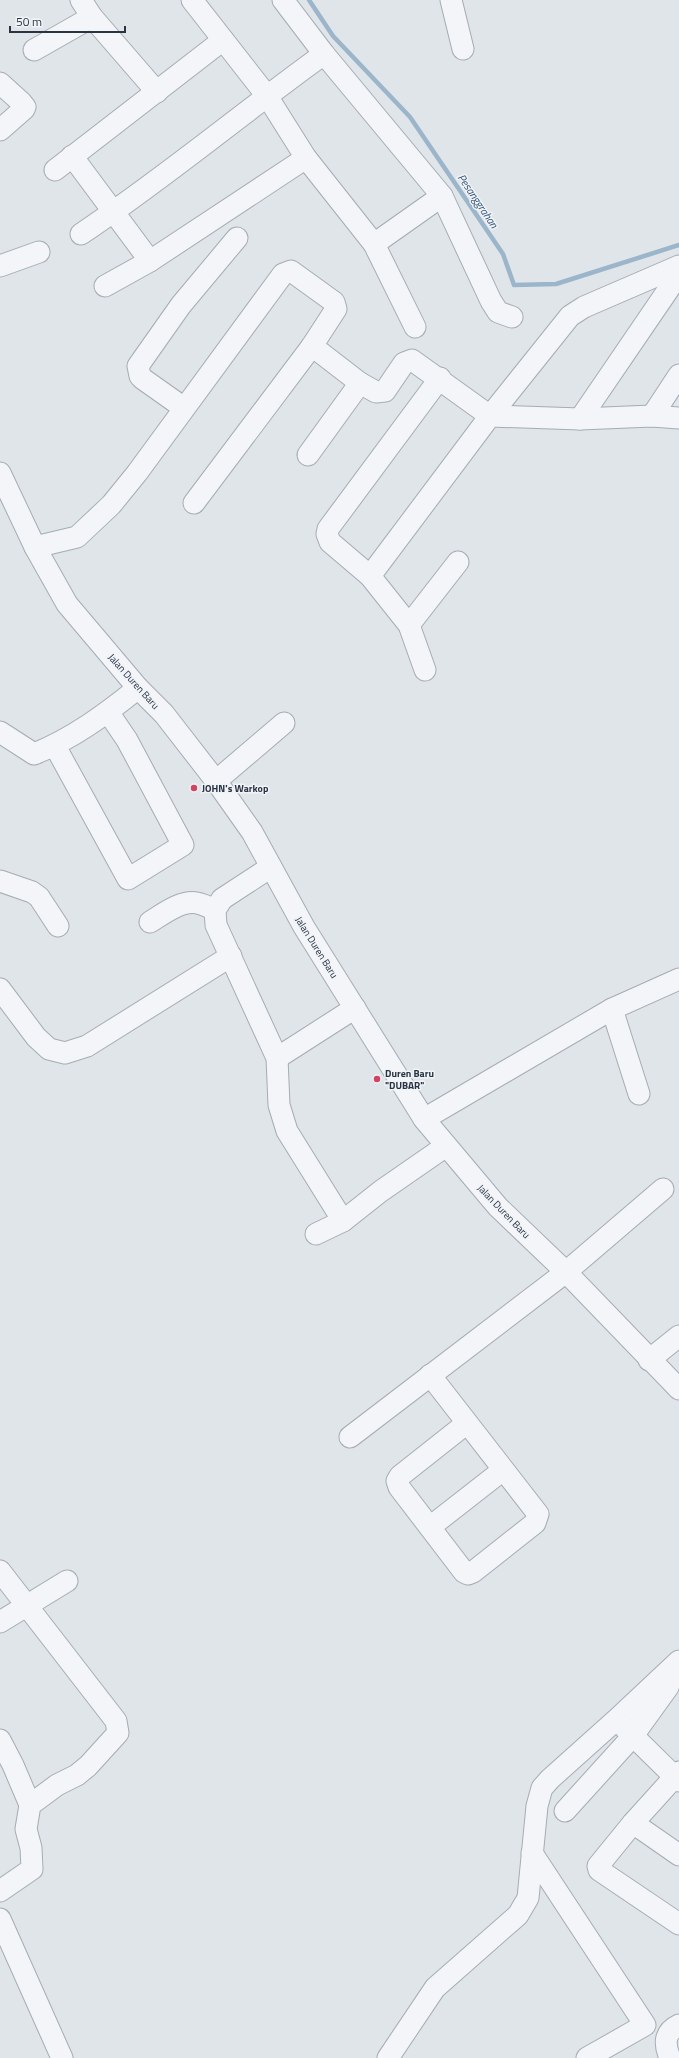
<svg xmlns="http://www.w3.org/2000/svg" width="679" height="2058" font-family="'Titillium Web',sans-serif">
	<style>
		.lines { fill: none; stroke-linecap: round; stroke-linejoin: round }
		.stream { stroke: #9bb5ca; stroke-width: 4.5 }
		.minor-casing { stroke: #a5acb4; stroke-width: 23 }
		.minor { stroke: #f3f5f8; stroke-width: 21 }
		.poi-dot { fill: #d14361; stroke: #f0f3f7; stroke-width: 1.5 }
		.labels { text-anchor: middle; stroke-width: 3; stroke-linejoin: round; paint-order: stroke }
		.street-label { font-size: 10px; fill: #293342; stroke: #f0f3f7 }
		.poi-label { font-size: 10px; font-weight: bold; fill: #293342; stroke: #f0f3f7; text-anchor: start }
		.water-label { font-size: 11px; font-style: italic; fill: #325476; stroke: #f0f3f7 }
	</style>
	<rect width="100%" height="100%" fill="#e0e5ea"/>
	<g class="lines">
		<polyline class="stream" points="309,0 333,36 410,117 503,254 514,285 556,284 679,245"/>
		<defs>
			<g id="minor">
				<polyline points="81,0 92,17 157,92"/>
				<polyline points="192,0 267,96 306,158 374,244 415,327"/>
				<polyline points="283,0 324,54 442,196 491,301 498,312 512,317"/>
				<polyline points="451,0 463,49"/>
				<polyline points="34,50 92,17"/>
				<polyline points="0,83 21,102 25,107 24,109 0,130"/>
				<polyline points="72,156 150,261"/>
				<polyline points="55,170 223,40"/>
				<path d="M81 234C165 178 242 113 324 54"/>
				<polyline points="374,244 442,196"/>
				<polyline points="0,266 39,252"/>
				<polyline points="105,286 150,261 306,158"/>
				<polyline points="312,346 360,383 376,392 385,391 404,363 412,360 490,416 580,419 652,416 679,418"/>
				<polyline points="184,408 143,379 140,376 138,366 181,305 237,238"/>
				<polyline points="652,416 679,375"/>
				<polyline points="580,419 679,274"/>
				<polyline points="308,455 360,383"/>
				<polyline points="0,473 35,547 67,604 138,688 164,714 216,781 252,832 304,927 424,1119 498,1207 566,1272 679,1389"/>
				<polyline points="35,547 77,537 111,505 137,473 283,274 291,271 334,302 336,309 312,346 194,503"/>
				<polyline points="370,576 330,542 327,534 328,529 440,378"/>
				<polyline points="409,625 458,562"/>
				<polyline points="425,670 409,625 370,576 490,416 570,316 584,307 679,266"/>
				<path d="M0 732 34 754C72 739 106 714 138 688"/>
				<polyline points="55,746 128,879 183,845 127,740 108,712"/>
				<polyline points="216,781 284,723"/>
				<polyline points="271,867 222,899 215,910 216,925 277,1058 279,1105 287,1131 343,1221"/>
				<polyline points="0,881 32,892 39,897 58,926"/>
				<path d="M150 922C163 914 181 900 197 903 203 904 209 907 215 910"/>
				<polyline points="0,989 36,1037 49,1049 65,1053 87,1046 231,956"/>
				<polyline points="612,1009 639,1094"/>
				<polyline points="277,1058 355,1008"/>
				<polyline points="424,1119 612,1009 679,979"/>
				<polyline points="316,1234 343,1221 381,1191 446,1146"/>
				<polyline points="649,1360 679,1336"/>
				<polyline points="430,1375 538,1514 535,1523 473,1572 468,1574 464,1572 399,1487 397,1481 400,1476 467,1423"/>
				<polyline points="350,1437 566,1272 663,1189"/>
				<polyline points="430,1527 503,1470"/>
				<polyline points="0,1571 116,1721 118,1733 88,1766 77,1775 57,1785 30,1805 26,1829 31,1848 32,1869 0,1891"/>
				<polyline points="0,1622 67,1581"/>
				<polyline points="624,1727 679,1781"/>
				<polyline points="0,1740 13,1765 30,1805"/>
				<polyline points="679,1772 633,1823 598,1866 599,1870 679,1924"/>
				<polyline points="565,1811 632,1737 668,1687 672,1677"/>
				<polyline points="633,1823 679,1855"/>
				<polyline points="532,1853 645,2025 587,2058"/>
				<polyline points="0,1919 62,2058"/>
				<polyline points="388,2058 435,1988 518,1915 528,1898 537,1806 542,1788 550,1779 617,1719 679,1661"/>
				<path d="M670 2058C664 2044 664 2032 679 2025"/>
			</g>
		</defs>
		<use href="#minor" class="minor-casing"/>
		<use href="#minor" class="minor"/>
	</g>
	<g class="poi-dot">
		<circle cx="194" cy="788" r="4"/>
		<circle cx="377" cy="1079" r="4"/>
	</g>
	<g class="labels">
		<g class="street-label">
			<text transform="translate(134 681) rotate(48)" y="4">Jalan Duren Baru</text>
			<text transform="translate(317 947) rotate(58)" y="4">Jalan Duren Baru</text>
			<text transform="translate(504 1211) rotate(46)" y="4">Jalan Duren Baru</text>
		</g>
		<g class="poi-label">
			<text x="202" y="792">JOHN's Warkop</text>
			<text x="385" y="1077">Duren Baru<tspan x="385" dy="12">"DUBAR"</tspan></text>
		</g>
		<g class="water-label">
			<text transform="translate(478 201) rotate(56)" y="4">Pesanggrahan</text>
		</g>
	</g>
	<path d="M10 26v6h115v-6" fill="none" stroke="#293342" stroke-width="2"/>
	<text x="16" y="26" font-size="12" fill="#293342" stroke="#f0f3f7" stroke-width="3" paint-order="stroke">50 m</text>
</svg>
